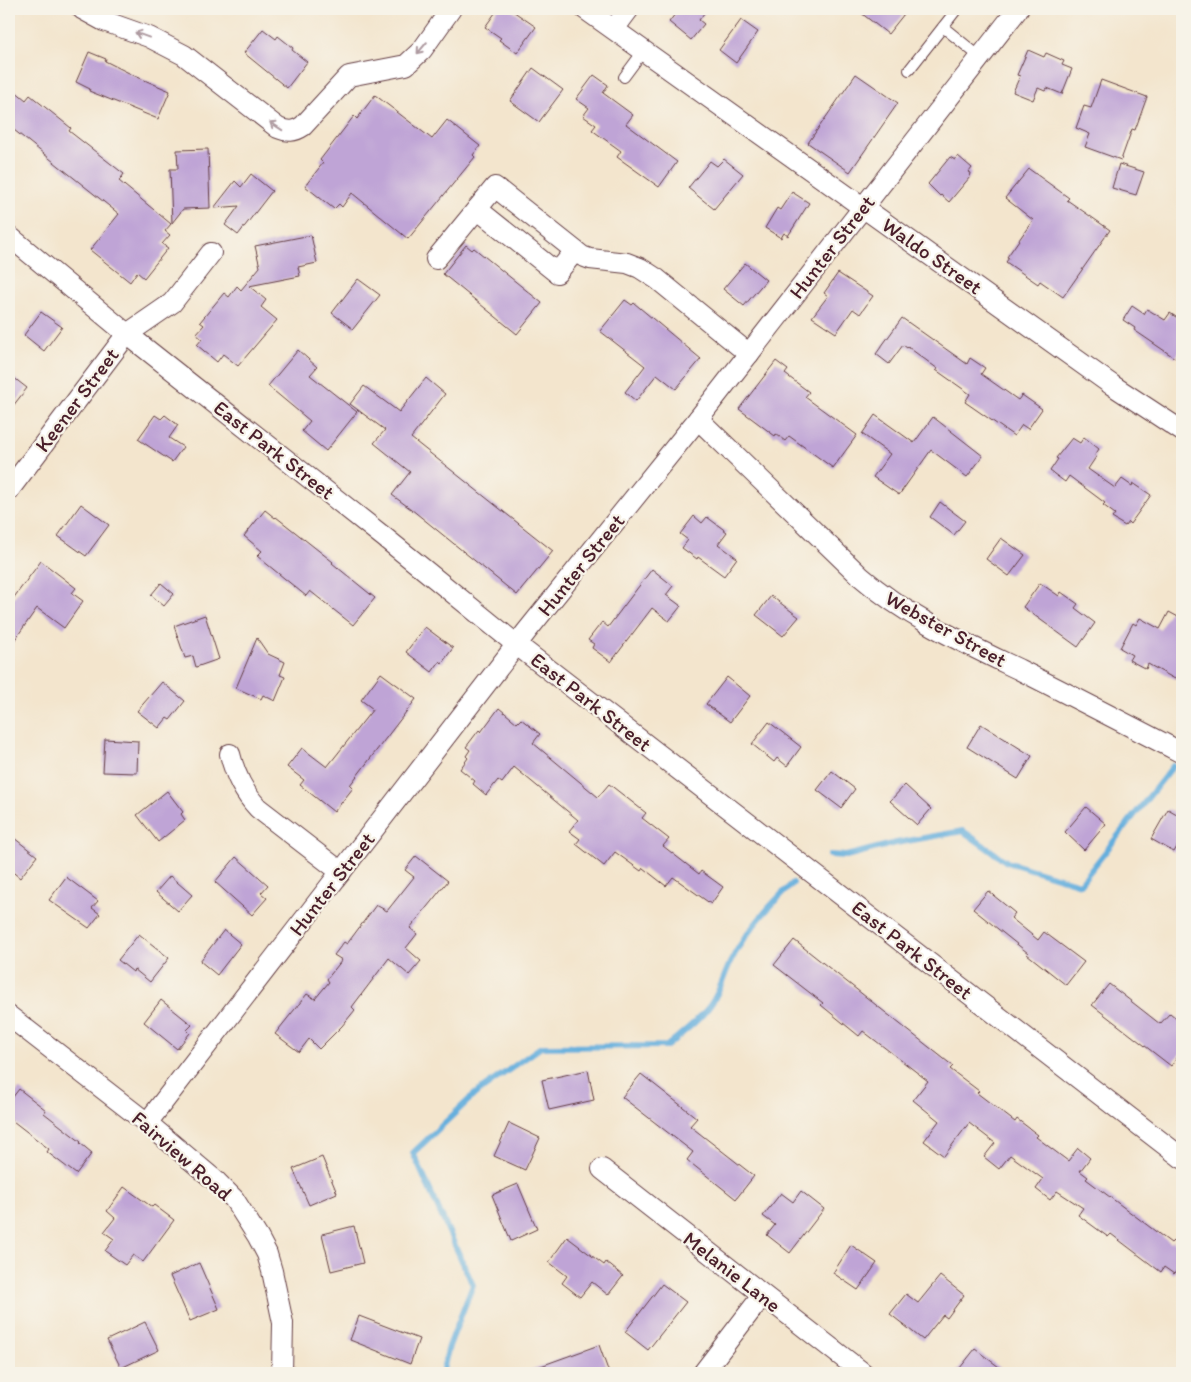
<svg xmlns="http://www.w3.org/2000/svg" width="1191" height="1382" font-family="Itim,sans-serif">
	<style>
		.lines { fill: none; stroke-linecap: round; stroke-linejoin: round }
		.stream { stroke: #65afdd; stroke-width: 6 }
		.building { fill: #bfa4d6 }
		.lane-casing { stroke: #633d43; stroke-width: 12 }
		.street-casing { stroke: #633d43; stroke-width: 22 }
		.lane { stroke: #fff; stroke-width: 10 }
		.street { stroke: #fff; stroke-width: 20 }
		.oneway { stroke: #ae9aa0 }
		.labels { text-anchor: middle; stroke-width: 4.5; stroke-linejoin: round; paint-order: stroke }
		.street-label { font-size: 21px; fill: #4a1f2b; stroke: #f7f3e8 }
	</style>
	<rect width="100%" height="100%" fill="#f7f3e8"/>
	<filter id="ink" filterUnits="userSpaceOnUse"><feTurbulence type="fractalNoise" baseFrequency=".02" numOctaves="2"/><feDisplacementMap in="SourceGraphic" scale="10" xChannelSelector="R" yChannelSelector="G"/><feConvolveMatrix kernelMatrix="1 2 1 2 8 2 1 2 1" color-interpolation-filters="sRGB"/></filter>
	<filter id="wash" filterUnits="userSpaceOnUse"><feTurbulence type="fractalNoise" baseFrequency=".0096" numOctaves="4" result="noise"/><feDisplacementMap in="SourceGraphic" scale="20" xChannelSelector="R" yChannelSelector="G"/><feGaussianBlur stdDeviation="1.12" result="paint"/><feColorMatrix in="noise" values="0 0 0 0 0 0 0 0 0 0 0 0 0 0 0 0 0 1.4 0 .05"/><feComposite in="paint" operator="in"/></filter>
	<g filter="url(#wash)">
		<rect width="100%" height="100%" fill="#f3e5cd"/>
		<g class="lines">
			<g class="stream">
				<polyline points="830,855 846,856 896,843 963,831 1007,862 1080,884 1173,766"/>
				<path d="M442 1373 449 1346 473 1285 413 1153 475 1094 541 1047 667 1046C682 1033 700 1020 711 1004 720 991 724 975 731 961 746 931 769 906 793 883"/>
			</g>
		</g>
		<g id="blocks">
			<g class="building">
				<polygon points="498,9 510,9 536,27 517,53 499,40 501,38 485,27"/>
				<polygon points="679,9 707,9 699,20 704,24 691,40 669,22"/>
				<polygon points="856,9 908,9 888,34"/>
				<polygon points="741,20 758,32 736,63 719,50"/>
				<polygon points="263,29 276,39 278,36 293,48 292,50 307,62 287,88 244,53"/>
				<polygon points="1028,50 1044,57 1046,53 1064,61 1062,65 1072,69 1062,94 1047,88 1045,91 1038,88 1033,100 1013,92 1020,76 1017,75"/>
				<polygon points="89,52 106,59 105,61 135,76 170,91 158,119 89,91 90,89 76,82"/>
				<polygon points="533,68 563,90 539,122 510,101"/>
				<polygon points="856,74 898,103 850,172 808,143"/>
				<polygon points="594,75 608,85 603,93 633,115 626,124 677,162 659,187 617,157 621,151 592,130 596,125 583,116 589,108 576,99"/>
				<polygon points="1101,80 1147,97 1135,130 1132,129 1121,160 1085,147 1090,134 1076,128 1084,106 1091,108"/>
				<polygon points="9,86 26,100 30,95 71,128 69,131 124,174 119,181 171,224 165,231 170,235 162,244 168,248 144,278 137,272 130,282 90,250 119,214 9,126"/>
				<polygon points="375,95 432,139 447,120 480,146 473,155 475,157 408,239 352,193 342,207 339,204 334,209 305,186 323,163 320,160 344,129 354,116 357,119"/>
				<polygon points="208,149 210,208 183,209 172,223 170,169 178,169 177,150"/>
				<polygon points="958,156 972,168 969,172 971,173 970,177 949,202 941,195 940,196 928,184 950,157 955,160"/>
				<polygon points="724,159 743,174 714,209 688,188 710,161 717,166"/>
				<polygon points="1119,164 1144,172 1136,195 1112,188"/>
				<polygon points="1029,169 1069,198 1067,200 1110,230 1063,297 1040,281 1038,284 1006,262 1009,258 1007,257 1033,220 1005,198"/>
				<polygon points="251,174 272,191 238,235 225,225 239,206 214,208 235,181 241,187"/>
				<polygon points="792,192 809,203 788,236 784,233 781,238 765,228 777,208 780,210"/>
				<polygon points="311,235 317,263 298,267 300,276 249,286 266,300 261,307 277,320 238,366 223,354 217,362 197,345 202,339 196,334 204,325 200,322 224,293 229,297 237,286 241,290 260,267 255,246"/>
				<polygon points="466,245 472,250 474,248 542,303 517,334 443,274"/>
				<polygon points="745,263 766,280 744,306 723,289"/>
				<polygon points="838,273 873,296 860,314 853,309 836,333 812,317 828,296 824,293"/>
				<polygon points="358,279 380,295 353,329 332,313"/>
				<polygon points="625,300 632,305 634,303 701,359 676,389 657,374 636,401 625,392 645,366 600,331"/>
				<polygon points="1132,306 1144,314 1147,309 1165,320 1170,313 1182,321 1182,347 1175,358 1134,330 1135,328 1123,320"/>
				<polygon points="41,312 62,327 44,351 24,335"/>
				<polygon points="902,318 967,364 970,358 985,368 981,374 1018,400 1022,395 1042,409 1028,429 1022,425 1014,436 965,402 970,394 936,370 938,369 908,347 907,348 903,345 889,364 876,354"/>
				<polygon points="298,350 317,367 310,375 357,412 326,451 302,431 310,421 268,386"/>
				<polygon points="776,361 788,370 785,374 809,392 805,397 857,435 833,468 789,436 785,441 776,434 775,436 739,409"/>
				<polygon points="9,374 27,388 9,411"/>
				<polygon points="426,378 445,394 411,438 553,551 517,595 411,509 392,495 410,472 374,443 385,430 350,404 364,386 399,412"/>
				<polygon points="155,415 161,419 165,415 178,425 169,438 183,447 172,462 138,439"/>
				<polygon points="875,415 914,443 933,417 983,456 967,477 931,450 899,495 873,477 890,454 862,434"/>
				<polygon points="1084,437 1099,449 1095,455 1096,457 1088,469 1115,488 1122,479 1132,486 1133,483 1151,495 1130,524 1128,522 1125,526 1112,518 1115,514 1103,505 1105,503 1069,476 1065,482 1050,471 1058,459 1056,458 1072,438 1080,443"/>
				<polygon points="940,502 965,521 954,535 930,517"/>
				<polygon points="81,504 109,525 86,556 58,536"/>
				<polygon points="265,510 275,518 276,517 333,562 332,563 375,598 353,625 310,591 306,596 257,556 262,551 244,536"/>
				<polygon points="694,516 702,523 707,517 727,532 718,544 737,558 724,576 698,557 697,559 682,548 688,540 680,534"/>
				<polygon points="1001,538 1025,555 1009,576 986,559"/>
				<polygon points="41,561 76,588 72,593 83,601 64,628 37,608 9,648 9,604"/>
				<polygon points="652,569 673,586 666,595 681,606 669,621 652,608 611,662 592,648 594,644 588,640 602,622 608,627"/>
				<polygon points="161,583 174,594 164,606 151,595"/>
				<polygon points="1040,583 1059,596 1061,592 1078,604 1075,608 1095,623 1078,647 1023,607"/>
				<polygon points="771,596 799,617 783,636 756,615"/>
				<polygon points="1169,612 1182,619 1182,680 1176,677 1175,679 1148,664 1146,669 1129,660 1132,655 1120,648 1133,623 1136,625 1140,618 1160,629"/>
				<polygon points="205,615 219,659 196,667 193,656 185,658 174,626"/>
				<polygon points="425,627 453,648 442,663 440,661 432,672 406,652"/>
				<polygon points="257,638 268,654 285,662 280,675 285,677 275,701 263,695 261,699 236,688"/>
				<polygon points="381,673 416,699 350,785 353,788 334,812 300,785 304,780 287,767 302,748 327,767 373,709 361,700"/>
				<polygon points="727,677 750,696 730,722 706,704"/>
				<polygon points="162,682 185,701 170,720 167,718 159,728 137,711"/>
				<polygon points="499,708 517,723 521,719 540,734 533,743 598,797 609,784 646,813 642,818 669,839 663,846 699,874 701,871 723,887 711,904 673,877 666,886 643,868 641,871 615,852 604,866 576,844 580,839 569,831 578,820 514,767 502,783 498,780 486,795 473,784 475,781 460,769 468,758 466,756 470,750 466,747 479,730 481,732"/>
				<polygon points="769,722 801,747 787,766 777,758 774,762 752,744"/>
				<polygon points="981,724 1032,756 1018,779 967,747"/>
				<polygon points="105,739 138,741 137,773 103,772"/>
				<polygon points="832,771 855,789 841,808 817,790"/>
				<polygon points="905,785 931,809 917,825 890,801"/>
				<polygon points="167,791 183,812 181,814 185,820 158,842 137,815"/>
				<polygon points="1086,807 1106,824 1084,850 1065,832"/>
				<polygon points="1168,809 1182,817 1182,838 1174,852 1151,839"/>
				<polygon points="9,834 37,856 20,878 9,869"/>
				<polygon points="416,856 448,881 410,928 417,934 406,948 421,961 409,975 389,958 352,1007 355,1010 342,1026 319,1049 309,1039 299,1052 275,1034 307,994 315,999 329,982 327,979 342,960 334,955 344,942 347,944 376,905 387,911 414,877 405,870"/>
				<polygon points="236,857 268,885 261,893 267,898 252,915 215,882"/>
				<polygon points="170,876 192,895 178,911 156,892"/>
				<polygon points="66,877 98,901 92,908 100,914 89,928 49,900"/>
				<polygon points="988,891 1015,913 1011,918 1038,940 1044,932 1084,962 1066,985 1027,954 1028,953 973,909"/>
				<polygon points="224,930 241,944 217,975 200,961"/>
				<polygon points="139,934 169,958 150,982 134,969 133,972 118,960"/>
				<polygon points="794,940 953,1066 950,1069 979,1091 977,1093 1015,1122 1017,1119 1038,1135 1036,1137 1068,1161 1078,1148 1090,1158 1080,1171 1088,1177 1086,1179 1171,1243 1173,1241 1182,1249 1182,1263 1174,1274 1164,1267 1161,1272 1111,1234 1108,1237 1078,1215 1083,1208 1057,1191 1050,1200 1036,1189 1043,1179 1010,1155 999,1169 984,1157 995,1143 969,1123 944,1156 924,1141 939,1121 913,1100 928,1081 863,1031 859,1036 821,1005 823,1003 774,965"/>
				<polygon points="1109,984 1160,1024 1170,1013 1182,1023 1182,1051 1171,1066 1092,1005"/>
				<polygon points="161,1000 192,1025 187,1030 190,1033 177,1049 144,1022"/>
				<polygon points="588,1070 594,1100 549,1110 542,1080"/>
				<polygon points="641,1074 697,1118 690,1126 754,1176 736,1199 687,1160 693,1152 622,1097"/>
				<polygon points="19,1089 46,1110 44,1113 81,1142 80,1143 92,1153 76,1174 47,1152 49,1149 9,1118 9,1102"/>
				<polygon points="509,1123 540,1138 525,1170 494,1156"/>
				<polygon points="322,1157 337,1193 309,1205 293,1169"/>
				<polygon points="518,1184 537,1229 511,1241 492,1195"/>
				<polygon points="124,1187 152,1207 154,1205 174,1220 143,1262 133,1255 125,1265 105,1251 114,1239 104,1232 115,1218 107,1211"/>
				<polygon points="801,1191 824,1209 790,1253 767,1235 775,1225 763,1216 781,1193 793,1202"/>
				<polygon points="354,1226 363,1263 331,1271 322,1234"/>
				<polygon points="567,1237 604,1265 606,1262 623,1276 608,1295 592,1282 580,1297 562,1283 567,1276 549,1262"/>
				<polygon points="851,1245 877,1263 858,1290 833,1273"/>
				<polygon points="199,1263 219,1309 190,1321 170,1276"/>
				<polygon points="940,1276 964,1295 947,1318 943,1315 923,1340 890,1314 906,1294 918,1303"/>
				<polygon points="662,1284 686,1302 648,1350 625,1332"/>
				<polygon points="359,1316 419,1339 410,1364 350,1340"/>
				<polygon points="145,1322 159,1350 121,1368 107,1340"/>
				<polygon points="599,1345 609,1373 528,1373 527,1371"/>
				<polygon points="975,1349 1007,1373 956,1373"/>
			</g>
		</g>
	</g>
	<g filter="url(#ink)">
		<use href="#blocks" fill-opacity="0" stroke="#633d43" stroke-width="1"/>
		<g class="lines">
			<defs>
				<g id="lane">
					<polyline points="943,27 980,57"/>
					<polyline points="909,70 957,9"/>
					<polyline points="624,77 644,50"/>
				</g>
				<g id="street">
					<path d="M82 9 104 21 149 37 184 55 278 128C288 132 294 132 303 126L349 76 406 65 422 50 451 9"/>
					<polyline points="585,9 1112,385 1182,431"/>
					<polyline points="614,29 629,9"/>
					<polyline points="477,209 557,273 575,251"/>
					<polyline points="9,236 127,334 384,537 517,645 1182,1158"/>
					<polyline points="436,259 495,187 582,256 590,259 627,263 640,268 657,279 749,354"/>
					<path d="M698 419 860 576C907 617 964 643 1020 670 1074 697 1128 725 1182 753"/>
					<polyline points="9,490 127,334 172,303 211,253"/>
					<path d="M230 754C235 775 243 792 258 808L341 872"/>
					<polyline points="9,1016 147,1123 217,1182 234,1199 258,1237 267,1254 272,1271 283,1323 282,1373"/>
					<polyline points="147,1123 527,631 698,419 1018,9"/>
					<polyline points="602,1169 863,1373"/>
					<polyline points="703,1373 762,1296"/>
				</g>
			</defs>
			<use href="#lane" class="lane-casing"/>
			<use href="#street" class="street-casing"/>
			<use href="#lane" class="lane"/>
			<use href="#street" class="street"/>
		</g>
		<defs><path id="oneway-shaft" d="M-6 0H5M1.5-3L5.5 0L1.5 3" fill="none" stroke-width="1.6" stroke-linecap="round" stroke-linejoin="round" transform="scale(1.25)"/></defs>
		<g class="oneway">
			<use href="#oneway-shaft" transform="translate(142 35) rotate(-160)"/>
			<use href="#oneway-shaft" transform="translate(422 48) rotate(130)"/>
			<use href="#oneway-shaft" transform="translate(276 126) rotate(-147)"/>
		</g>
	</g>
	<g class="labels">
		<g class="street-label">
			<text transform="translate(832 247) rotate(-52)" y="7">Hunter Street</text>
			<text transform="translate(932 256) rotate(35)" y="7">Waldo Street</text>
			<text transform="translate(77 400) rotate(-53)" y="7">Keener Street</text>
			<text transform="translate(274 450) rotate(38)" y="7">East Park Street</text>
			<text transform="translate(581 565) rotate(-51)" y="7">Hunter Street</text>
			<text transform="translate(946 629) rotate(29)" y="7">Webster Street</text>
			<text transform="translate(591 702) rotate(38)" y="7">East Park Street</text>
			<text transform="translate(332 884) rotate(-52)" y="7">Hunter Street</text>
			<text transform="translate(912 950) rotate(38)" y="7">East Park Street</text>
			<text transform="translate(182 1156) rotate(41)" y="7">Fairview Road</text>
			<text transform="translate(732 1272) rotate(38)" y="7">Melanie Lane</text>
		</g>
	</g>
	<rect width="1191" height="1382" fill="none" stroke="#f7f3e8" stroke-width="30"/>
</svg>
